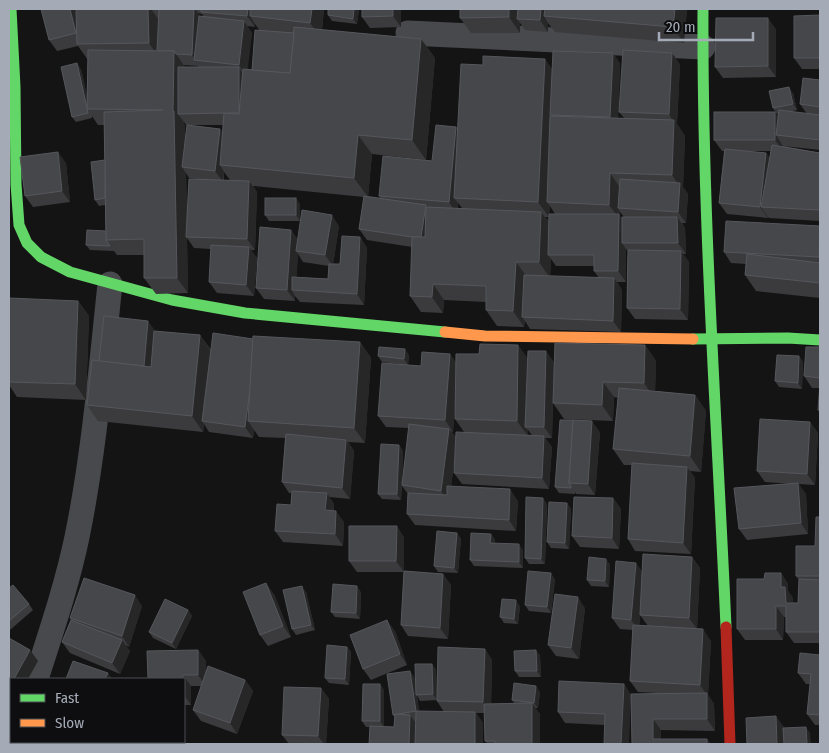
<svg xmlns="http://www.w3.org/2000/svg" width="829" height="753" font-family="'Fira Sans Condensed',sans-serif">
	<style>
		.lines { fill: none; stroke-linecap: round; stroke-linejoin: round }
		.street { stroke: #48494d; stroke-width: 25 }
		.fast { stroke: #63d668; stroke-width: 11 }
		.slow { stroke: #ff974d; stroke-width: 11 }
		.jam { stroke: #b3261e; stroke-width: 11 }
		.wall { fill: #3b3b3e; fill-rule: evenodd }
		.shaded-wall { fill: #272728 }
		.building { fill: #46474b; stroke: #55575c }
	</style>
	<rect width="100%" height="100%" fill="#141414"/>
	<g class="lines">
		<g class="street">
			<polyline points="408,33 703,47"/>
			<path d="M36 679C51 632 67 585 77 537 94 454 101 368 110 284"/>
			<polyline points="10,744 11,741"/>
		</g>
		<g class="fast">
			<polyline points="11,9 15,87 16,184 19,225 27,243 41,257 70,272 172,300 245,313 445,332"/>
			<path d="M703 9C702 216 717 421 726 627"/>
			<polyline points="693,339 788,338 820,340"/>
		</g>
		<polyline class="slow" points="445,332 485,336 693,339"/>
		<polyline class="jam" points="726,627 730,744"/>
	</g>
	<g class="wall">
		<path d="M76 9H324L322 30 421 39 435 58 426 160 372 154 368 197 380 198 379 196 432 161 456 127 458 129 552 69 613 53 620 64 618 118H624L619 112 680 64 677 124 685 136 683 187 688 194 686 223H682L685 228 686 254H683L689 262 688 320 635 319 627 308 628 251 626 249V282H617L622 290 621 332 530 329 525 321 524 327 497 326 486 310V302L444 300 443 313 421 312 410 296 412 247 367 240 359 229 364 197 253 186 257 192 255 250H251L257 258 254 296 217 293 209 282 211 249 194 248 187 238 188 293 156 294 144 278V255H117L114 251 90 250 86 245 106 231 105 205 99 206 95 200 105 160 104 125H98L92 116V118L76 122 72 117 81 69 87 96 88 60 78 46 57 51 49 40 76 13ZM198 13 202 14 204 17 200 16ZM255 24 260 31 252 70H247L252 33 247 26 255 27ZM184 65 198 66 199 67H185ZM184 122 186 125H223V132L185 135V126L184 124ZM224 172 230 180H224ZM186 173 189 178 197 179 187 219ZM458 203 462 208H458ZM550 206 555 214H549ZM620 212 624 217 622 219 620 216ZM545 217H549V222ZM551 259 556 266H594V271L599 278 550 276Z"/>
		<polygon points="328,9 359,9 357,24 332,21 328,15"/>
		<polygon points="362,9 401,9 401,27 370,28 362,17"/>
		<polygon points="460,9 687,9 684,43 555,32 548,23 548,32 525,30 520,23 520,33 471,33 460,18"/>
		<polygon points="820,15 820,69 802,69 794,58"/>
		<polygon points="776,29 776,77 723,78 715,67"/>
		<path d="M820 80V150L783 146 820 153V221L769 218 768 217V218L727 214 719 203 724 151H722L714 140 775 112 778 116V114H777L773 108 793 93 797 110 789 112 807 114 800 104ZM743 151H771L770 159 766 153Z"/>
		<polygon points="66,163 70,202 33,207 25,196"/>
		<polygon points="300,204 300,221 269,221 265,215"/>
		<path d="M339 226 333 264H340L360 237 367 248 364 305 300 302 295 296V301L264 299 256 288 291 230 297 239ZM298 254 303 262 329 266 328 279 296 277Z"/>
		<polygon points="820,226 820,298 756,291 745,275 746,264 731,263 724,252"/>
		<polygon points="78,301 89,316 86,400 17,397 9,385 9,314"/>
		<polygon points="155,331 200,335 211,350 253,339 360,342 371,358 365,443 348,442 354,451 350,499 329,497 334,504 334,511 344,522 343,546 283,542 275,531 291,505 292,493 289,493 282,482 285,438 259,437 254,430 253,438 209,432 204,424 203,432 98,421 87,405 99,361"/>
		<path d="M518 345 527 358 554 362 552 438H545L552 447 549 489 462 484 454 473 455 457 451 486 518 501 516 531 415 525 407 514 408 494 402 486 401 500 382 499 378 494 399 445 403 451 402 482 409 428 386 427 378 416 421 366 456 363 479 354ZM455 402V419L464 432 456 438 451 431 453 432ZM528 430 532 435H528Z"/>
		<polygon points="645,345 656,361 655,391 695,395 706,411 701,472 690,471 695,478 691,554 635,551 628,539 632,465 624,465 613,449 618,398 614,397 613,421 564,419 553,403"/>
		<polygon points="820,347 820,413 818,410 820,388 812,388 804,376"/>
		<polygon points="409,355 408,365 382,362 378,356"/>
		<polygon points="799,356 803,362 802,389 779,387 775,381"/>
		<polygon points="810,422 818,433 815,485 798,484 806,494 808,534 747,540 739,529 793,484 765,482 757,471"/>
		<polygon points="600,432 595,495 576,494 575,492 575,494 559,493 555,487"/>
		<polygon points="613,498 621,509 619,549 580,547 572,536"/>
		<polygon points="567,503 571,509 569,549 551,548 547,542"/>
		<polygon points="547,504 545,564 529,564 525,558"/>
		<polygon points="820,517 820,643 794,643 786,632 786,617 784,617 783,640 745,640 737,629 764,579 781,573 788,584 788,591 793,598 793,603 798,603 799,580 796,576 815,546"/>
		<polygon points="491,534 495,540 495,543 523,550 523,568 474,566 470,560"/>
		<polygon points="404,537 404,571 443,574 451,585 448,639 408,636 401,625 404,572 357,572 349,561"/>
		<polygon points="461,538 458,573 438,572 434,566"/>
		<path d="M692 557 700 568 697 629 711 641 708 695 714 704 715 731 661 730V739H707L711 744H632L631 698 605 725 565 723 558 712 624 684 631 695 657 693 638 692 630 681 633 630 620 629 612 618 642 573ZM641 605 640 615 648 626 639 625Z"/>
		<polygon points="610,564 609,587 591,586 587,580"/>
		<polygon points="555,579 551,613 529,611 525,605"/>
		<polygon points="9,588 29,604 33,610 10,630 9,628"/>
		<polygon points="306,592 315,630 296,635 292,629"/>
		<polygon points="361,592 360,619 335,617 331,612"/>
		<polygon points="274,594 291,637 268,646 260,635"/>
		<polygon points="142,606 129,647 125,645 130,651 120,674 70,653 62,642 71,620 70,618"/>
		<polygon points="520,606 518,624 504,623 500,617"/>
		<polygon points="585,608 579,659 556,656 548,645"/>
		<polygon points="188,610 192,616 176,649 153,638 149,632"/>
		<polygon points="395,631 407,665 371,680 363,669"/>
		<polygon points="347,647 351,652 349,685 329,683 325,678"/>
		<path d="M485 649 492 660 491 704 514 703 512 700 540 692 538 708H535L540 714V744H488L485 741V713H476L483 723V744H369L370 727H366L362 721 380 684 384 690V727H394L395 717 393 715 414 676 416 693 432 664 436 670 437 694ZM417 695 420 701 437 700V701L444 712 419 711Z"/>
		<polygon points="198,650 206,661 206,673 245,680 253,691 237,734 201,721 193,710 201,686 191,686 191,705 184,705 184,679 148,679"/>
		<polygon points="540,655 541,677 519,677 515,671"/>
		<polygon points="820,655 820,725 815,725 807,714 810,684 806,684 798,673"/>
		<polygon points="321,688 329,699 326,744 289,744 282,735"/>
		<polygon points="143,742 157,742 154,744 145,744"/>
	</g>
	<g class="shaded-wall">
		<polygon points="70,9 75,9 84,44 76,33"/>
		<polygon points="148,9 151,9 159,20 160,59 149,43"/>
		<polygon points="194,9 195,9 202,18 195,60 192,55"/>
		<polygon points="248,9 257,9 250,16 255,24 255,27 247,16"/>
		<polygon points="312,9 324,9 321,38 310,23"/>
		<polygon points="354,9 359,9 357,24 353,19"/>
		<polygon points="393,9 401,9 401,27 393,16"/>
		<polygon points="509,9 520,9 517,19 520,23 520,33 509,17"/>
		<polygon points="541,9 549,9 544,16 548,23 548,32 540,20"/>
		<polygon points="675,9 687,9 684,43 673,27"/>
		<polygon points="768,18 776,29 776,77 768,66"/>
		<polygon points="244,21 252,33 247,77 239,65"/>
		<polygon points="421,39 435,58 426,160 412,140"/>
		<polygon points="174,51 185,67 178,114 184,122 184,124 185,126 186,167 182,167 186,173 187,237 186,237 187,238 188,293 177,278 173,111"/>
		<polygon points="613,53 620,64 618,128 610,117"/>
		<polygon points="672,53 680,64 677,124 685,136 683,187 688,194 686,223 678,212 680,187 672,175 673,121 669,114"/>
		<polygon points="545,59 556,74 550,115 554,120 547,202 550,206 549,217 538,202"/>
		<polygon points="77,63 81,69 90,109 88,109"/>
		<polygon points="239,67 246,79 239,113"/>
		<polygon points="789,87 793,93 797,110 793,104"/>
		<polygon points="775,112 783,123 776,135 783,146 783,151 775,140"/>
		<polygon points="456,127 464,138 454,198 458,203 457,214 449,202"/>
		<polygon points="220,129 228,140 220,165 224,172 223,182 215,171"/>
		<polygon points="358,135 372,154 368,197 354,178"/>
		<polygon points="58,152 66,163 70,202 62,191"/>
		<polygon points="766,153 774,164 761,207 768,217 768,218 760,207"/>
		<polygon points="610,173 621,189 618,208 620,212 620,216 627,225 622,243 626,249 626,282 618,271 619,218 609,205"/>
		<polygon points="249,181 257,192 255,250 247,239"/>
		<polygon points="296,198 300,204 300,221 296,215"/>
		<polygon points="426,205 434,217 429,249 421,238"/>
		<polygon points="541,212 552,227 548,255 551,259 550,278 539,262"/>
		<polygon points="332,215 339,226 333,266 325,255"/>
		<polygon points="677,217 685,228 686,254 678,243"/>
		<polygon points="291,230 299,241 296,251 298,254 296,291 292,290 295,296 295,301 287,290"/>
		<polygon points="360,237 367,248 364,305 357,294"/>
		<polygon points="249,247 257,258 254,296 246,285"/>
		<polygon points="681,251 689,262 688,320 680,309"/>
		<polygon points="516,262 527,277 522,317 525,321 524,327 513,311"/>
		<polygon points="614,278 622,290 621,332 613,321"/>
		<polygon points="433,284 444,300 443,313 432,297"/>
		<polygon points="78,301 89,316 86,400 75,384"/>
		<polygon points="148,321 156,332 151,378 143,367"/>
		<polygon points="200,335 211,351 202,421 204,424 203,432 192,416"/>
		<polygon points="256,339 248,421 254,430 253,438 245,427"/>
		<polygon points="360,342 371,358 365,443 354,428"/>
		<polygon points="518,345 529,361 525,427 528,430 528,436 517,421"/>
		<polygon points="645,345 656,361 655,399 644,383"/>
		<polygon points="405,349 409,355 408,365 404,359"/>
		<polygon points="546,351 554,362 552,438 544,427"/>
		<polygon points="450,354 458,365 453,432 445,420"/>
		<polygon points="799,356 803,362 802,389 798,383"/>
		<polygon points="603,382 614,397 613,421 602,405"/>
		<polygon points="695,395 706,411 701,472 690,456"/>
		<polygon points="592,421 600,432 595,495 588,484"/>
		<polygon points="810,422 818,433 815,485 807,474"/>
		<polygon points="449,429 457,440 449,502 441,491"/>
		<polygon points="544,436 552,447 549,489 542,478"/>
		<polygon points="346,440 354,451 350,499 342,488"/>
		<polygon points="399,445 403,451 401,500 397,494"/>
		<polygon points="687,467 695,478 691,554 683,543"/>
		<polygon points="798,483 806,494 808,534 801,523"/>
		<polygon points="510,489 518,501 516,531 509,520"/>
		<polygon points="327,493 334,504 333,521 325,510"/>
		<polygon points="543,498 547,504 545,564 541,559"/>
		<polygon points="613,498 621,509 619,549 612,538"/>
		<polygon points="567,503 571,509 569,549 565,543"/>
		<polygon points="336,511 344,522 343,546 335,534"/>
		<polygon points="397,526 404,537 404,572 396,561"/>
		<polygon points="457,533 461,538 458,573 454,568"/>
		<polygon points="491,534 495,540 495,548 490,543"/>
		<polygon points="519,544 523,550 523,568 519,562"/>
		<polygon points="692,557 700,568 697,629 689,618"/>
		<polygon points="606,559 610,564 609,587 605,581"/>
		<polygon points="636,563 644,574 639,631 631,620"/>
		<polygon points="551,573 555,579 551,613 547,607"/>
		<polygon points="781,573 788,584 788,591 793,598 794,614 786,603 781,587"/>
		<polygon points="443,574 451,585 448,639 440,628"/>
		<polygon points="266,583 274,594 291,637 283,626"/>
		<polygon points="302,586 306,592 315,630 311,625"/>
		<polygon points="357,586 361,592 360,619 356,613"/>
		<polygon points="135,595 142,606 129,647 122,636"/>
		<polygon points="578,597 585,608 579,659 571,648"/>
		<polygon points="516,600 520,606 518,624 514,619"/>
		<polygon points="776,606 784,617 783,640 776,629"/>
		<polygon points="188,610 192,616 176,649 172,643"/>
		<polygon points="387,620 395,631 407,665 400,654"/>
		<polygon points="703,629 711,641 708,695 714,704 715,731 707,719 707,695 700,685"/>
		<polygon points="122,640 130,651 120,674 112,663"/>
		<polygon points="347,647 351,652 349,685 345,679"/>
		<polygon points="485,649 492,660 491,713 483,702"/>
		<polygon points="30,650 38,661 28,679 14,679"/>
		<polygon points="198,650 206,661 206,686 198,675"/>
		<polygon points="536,650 540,655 541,677 537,671"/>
		<polygon points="432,664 436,670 437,700 433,694"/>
		<polygon points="410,671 414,676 420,717 416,711"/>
		<polygon points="108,673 112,679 105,679"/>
		<polygon points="183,675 191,686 191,705 184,695 184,679 183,679"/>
		<polygon points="245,680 253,691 237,734 230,723"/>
		<polygon points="11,683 11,708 9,713 9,688"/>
		<polygon points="380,684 384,690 384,727 380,721"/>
		<polygon points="624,684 631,695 629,744 621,744"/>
		<polygon points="536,686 540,692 538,708 534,703"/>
		<polygon points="321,688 329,699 326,744 324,744 318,736"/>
		<polygon points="532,703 540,714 540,744 532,744"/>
		<polygon points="475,712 483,723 483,744 475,744"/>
		<polygon points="410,715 418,726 417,744 409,744"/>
		<polygon points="776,716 784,727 785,744 777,744"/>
		<polygon points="653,719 661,730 661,744 653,739"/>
		<polygon points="806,727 810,733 811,744 807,744"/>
		<polygon points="707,739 711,744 707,744"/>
	</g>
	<g class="building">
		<polygon points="41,9 70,9 76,33 49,40"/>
		<polygon points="76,9 148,9 149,43 77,44"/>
		<polygon points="159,9 194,9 192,55 176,54 174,51 157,51"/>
		<polygon points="201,9 248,9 247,16 201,12"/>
		<polygon points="250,9 312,9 310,23 250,16"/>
		<polygon points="328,9 354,9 353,19 328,15"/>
		<polygon points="362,9 393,9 393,16 362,17"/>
		<polygon points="460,9 509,9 509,17 460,18"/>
		<polygon points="518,9 541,9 540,20 517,19"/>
		<polygon points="545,9 675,9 673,27 544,16"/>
		<polygon points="820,15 820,58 794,58 794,16"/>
		<polygon points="199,16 244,21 239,65 194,60"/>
		<polygon points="716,18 768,18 768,66 715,67"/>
		<polygon points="294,27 421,39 412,140 358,135 354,178 220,165 224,113 239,114 243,69 290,73"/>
		<polygon points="255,30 294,33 290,73 252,70"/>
		<polygon points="88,50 174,51 173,111 174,111 177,278 144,278 144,239 106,240 104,112 163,110 87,109"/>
		<polygon points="623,50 672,53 669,114 619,112"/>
		<polygon points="553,51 613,53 610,117 550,115"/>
		<polygon points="483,56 545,59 538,202 454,198 461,64 483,65"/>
		<polygon points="77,63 88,113 72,117 61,67"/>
		<polygon points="178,67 239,67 239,113 224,113 178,114"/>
		<polygon points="803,78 820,80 820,107 800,104"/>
		<polygon points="789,87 793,104 773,108 769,91"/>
		<polygon points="779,110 820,115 820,140 776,135"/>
		<rect x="714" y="112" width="61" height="28"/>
		<polygon points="550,116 674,120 672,175 610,173 609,205 547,202"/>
		<polygon points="187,125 220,129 215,171 182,167"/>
		<polygon points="436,125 456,127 449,202 379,196 383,156 432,161"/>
		<polygon points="772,145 820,153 820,210 761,207"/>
		<polygon points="725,149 766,153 760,207 719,203"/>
		<polygon points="58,152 62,191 25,196 20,157"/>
		<polygon points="105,160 105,198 95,200 91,162"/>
		<polygon points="189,179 249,181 247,239 186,237"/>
		<polygon points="620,179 680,183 678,212 618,208"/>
		<polygon points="364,196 426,205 421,237 412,237 359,229"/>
		<rect x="265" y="198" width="31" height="17"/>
		<polygon points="426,207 541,212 539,262 516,262 513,311 486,310 486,286 433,284 432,297 410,296 412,237 425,237"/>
		<polygon points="302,210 332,215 325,255 296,251"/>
		<polygon points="549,214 619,214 618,271 594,271 594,255 548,255"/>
		<polygon points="622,217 677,217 678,243 622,243"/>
		<polygon points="726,221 820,226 819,257 724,252"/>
		<polygon points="260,227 291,230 287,290 256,288"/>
		<polygon points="87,230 106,231 106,240 110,246 86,245"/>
		<polygon points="342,236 360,237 357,294 292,290 292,277 328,279 329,264 340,264"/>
		<polygon points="211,245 249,247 246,285 209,282"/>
		<polygon points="628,250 681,251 680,309 627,308"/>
		<polygon points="747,254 820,263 820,283 745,275"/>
		<polygon points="524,275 614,278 613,321 522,317"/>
		<polygon points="9,298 78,301 75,384 9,382"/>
		<polygon points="104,316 148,321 144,366 99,361"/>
		<polygon points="154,331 200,335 192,416 87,405 92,360 151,367"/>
		<polygon points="213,333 253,339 250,390 245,427 202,421"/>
		<polygon points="253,336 360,342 354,428 248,421"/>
		<polygon points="555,343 645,345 644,383 603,382 602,405 553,403"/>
		<polygon points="480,344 518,345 517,421 455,419 456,354 479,354"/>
		<polygon points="379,347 405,349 404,359 378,356"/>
		<polygon points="806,347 820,347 820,378 804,376"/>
		<polygon points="528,351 546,351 544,427 525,427"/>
		<polygon points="422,352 450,354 445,420 378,416 382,363 421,366"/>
		<polygon points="777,355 799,356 798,383 775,381"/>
		<polygon points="820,383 820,410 818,410"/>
		<polygon points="619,388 695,395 690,456 613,449"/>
		<polygon points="760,419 810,422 807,474 757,471"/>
		<polygon points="560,420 573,420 569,483 571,486 571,488 555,487"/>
		<polygon points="573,420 592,421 588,484 569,483"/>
		<polygon points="409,424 449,429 441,491 402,485"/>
		<polygon points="456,432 544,436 542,478 454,473"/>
		<polygon points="286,434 346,440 342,488 282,482"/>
		<polygon points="381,444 399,445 397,494 378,494"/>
		<polygon points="632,463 687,467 683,543 628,539"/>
		<polygon points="798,483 801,523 739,529 734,488"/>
		<polygon points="447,486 510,489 509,520 407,514 408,493 447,495"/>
		<polygon points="292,491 327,493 325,510 336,511 335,534 275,531 277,504 291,505"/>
		<polygon points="526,497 543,498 541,559 525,558"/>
		<polygon points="574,497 613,498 612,538 572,536"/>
		<polygon points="549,502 567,503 565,543 547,542"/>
		<polygon points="816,517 820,517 820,576 796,576 796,546 815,546"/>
		<polygon points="349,526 397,526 396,561 349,561"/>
		<polygon points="437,531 457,533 454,568 434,566"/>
		<polygon points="471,533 491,534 490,543 519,544 519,562 470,560"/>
		<polygon points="643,554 692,557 689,618 640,615"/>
		<polygon points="589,557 606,559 605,581 587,580"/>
		<polygon points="616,561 636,563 631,620 612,618"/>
		<polygon points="404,571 443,574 440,628 401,625"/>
		<polygon points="528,571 551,573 547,607 525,605"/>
		<polygon points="765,573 781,573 781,587 785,587 786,603 798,603 799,579 820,580 820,632 786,632 786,606 776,606 776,629 737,629 737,579 764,579"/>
		<polygon points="84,578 135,595 122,636 70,618"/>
		<polygon points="266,583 283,626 260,635 243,592"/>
		<polygon points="333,584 357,586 356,613 331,612"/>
		<polygon points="13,585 29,604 9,621 9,588"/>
		<polygon points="302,586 311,625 292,629 283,590"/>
		<polygon points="555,594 578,597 571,648 548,645"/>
		<polygon points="165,599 188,610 172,643 149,632"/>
		<polygon points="502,599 516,600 514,619 500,617"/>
		<polygon points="71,620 122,640 112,663 62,642"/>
		<polygon points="387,620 400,654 363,669 350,635"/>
		<polygon points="633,625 703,629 700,685 630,681"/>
		<polygon points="9,638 30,650 14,679 11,679 11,683 9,688"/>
		<polygon points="327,645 347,647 345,679 325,678"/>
		<polygon points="438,647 485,649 483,702 437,701"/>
		<polygon points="198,650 198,675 183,675 183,679 148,679 147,651"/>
		<polygon points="536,650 537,671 515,671 514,651"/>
		<polygon points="800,653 820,655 820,715 807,714 811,674 798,673"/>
		<polygon points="73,661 108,673 105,679 66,679"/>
		<polygon points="415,664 432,664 433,694 416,695"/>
		<polygon points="208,666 245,680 230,723 193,710"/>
		<polygon points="410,671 416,711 393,715 387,674"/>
		<polygon points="559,681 624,684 621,744 604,744 605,714 558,712"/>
		<polygon points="514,683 536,686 534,703 512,700"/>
		<polygon points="363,684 380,684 380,721 362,721"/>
		<polygon points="284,687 321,688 318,736 282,735"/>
		<polygon points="707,693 707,719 653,719 653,739 707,739 707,744 632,744 631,694"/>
		<polygon points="532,703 532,744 495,744 495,741 485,741 484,704"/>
		<polygon points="416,711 475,712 475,744 415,744"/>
		<polygon points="395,714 410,715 409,744 369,744 370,726 394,727"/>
		<polygon points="776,716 777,744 747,744 746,718"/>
		<polygon points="806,727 807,744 784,744 783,728"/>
		<polygon points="41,742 43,742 46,744 39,744"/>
	</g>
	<rect width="829" height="753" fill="none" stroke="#a4abb6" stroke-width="20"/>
	<rect x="10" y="678" width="175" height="65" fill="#0e0e10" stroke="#4a4d52"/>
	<rect x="20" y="694" width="25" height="8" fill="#63d668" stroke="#4a4d52"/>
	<text x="55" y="703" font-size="15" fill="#a4abb6">Fast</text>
	<rect x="20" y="719" width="25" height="8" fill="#ff974d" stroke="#4a4d52"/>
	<text x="55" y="728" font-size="15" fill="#a4abb6">Slow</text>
	<path d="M659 32v8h94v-8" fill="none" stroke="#a4abb6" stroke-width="2.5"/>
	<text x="666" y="32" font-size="15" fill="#a4abb6" stroke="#0e0e10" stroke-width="4" paint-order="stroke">20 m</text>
</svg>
